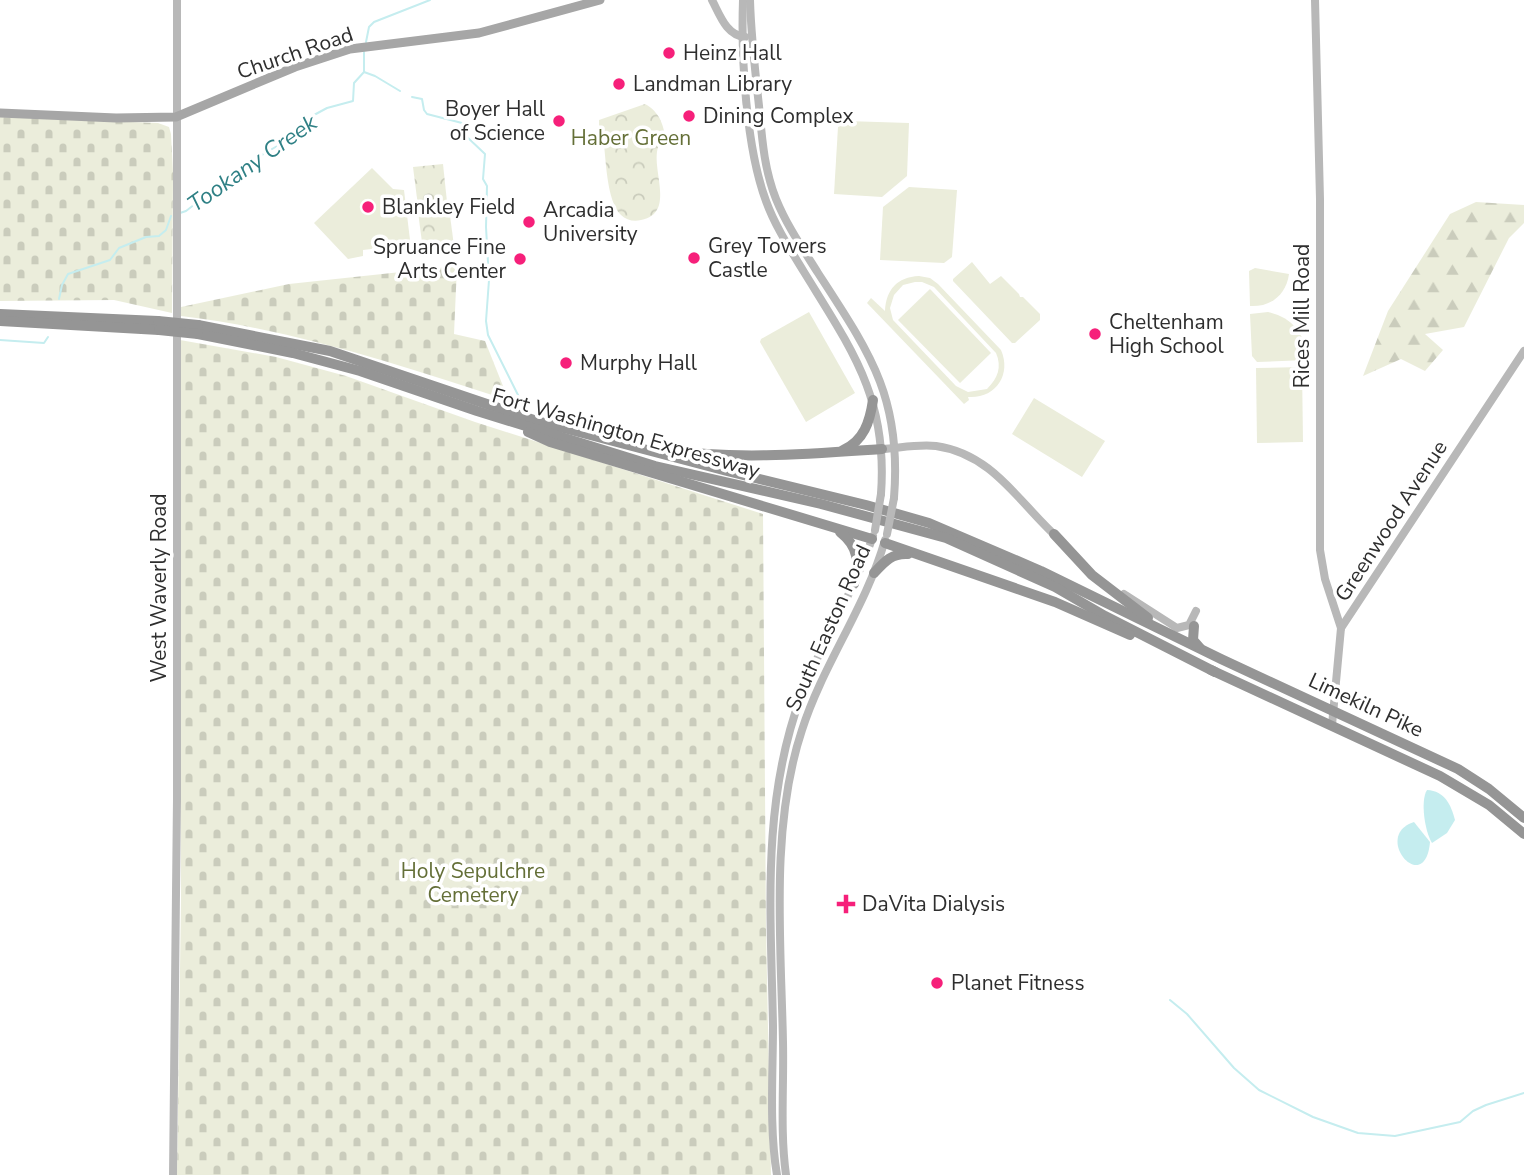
<svg xmlns="http://www.w3.org/2000/svg" width="1524" height="1175" font-family="'Nunito Sans',sans-serif">
	<style>
		.forest { fill: url(#forest-firs) }
		.cemetery { fill: url(#cemetery-stones) }
		.park { fill: url(#park-crowns) }
		.garden { fill: #ebeddb; fill-rule: evenodd }
		.water { fill: #c5edef }
		.lines { fill: none; stroke-linecap: round; stroke-linejoin: round }
		.stream { stroke: #c5edef; stroke-width: 2 }
		.secondary { stroke: #b8b8b8; stroke-width: 8 }
		.primary { stroke: #a6a6a6; stroke-width: 9 }
		.highway { stroke: #959595; stroke-width: 10 }
		.secondary-bridge { stroke: #b8b8b8; stroke-width: 8 }
		.highway-bridge { stroke: #959595; stroke-width: 10 }
		.poi-dot { fill: #f6207a; stroke: #fff; stroke-width: 2.5 }
		.labels { text-anchor: middle; stroke-width: 7; stroke-linejoin: round; paint-order: stroke }
		.street-label { font-size: 21px; fill: #2e2e2e; stroke: #fff }
		.poi-label { font-size: 21px; fill: #2e2e2e; stroke: #fff; text-anchor: start }
		.park-label { font-size: 21px; fill: #646f37; stroke: #fff }
		.water-label { font-size: 23px; font-style: italic; fill: #2f8085; stroke: #fff }
	</style>
	<defs>
		<pattern id="forest-firs" width="22" height="20" patternUnits="userSpaceOnUse" patternTransform="scale(1.75)"><rect width="22" height="20" fill="#ebeddb"/><path d="M5 1l3.5 6h-7zM16 11l3.5 6h-7z" fill="#caccbc"/></pattern>
		<pattern id="cemetery-stones" width="16" height="16" patternUnits="userSpaceOnUse" patternTransform="scale(1.75)"><rect width="16" height="16" fill="#ebeddb"/><path d="M2 7V4a2 2 0 0 1 4 0v3zM10 15v-3a2 2 0 0 1 4 0v3z" fill="#caccbc"/></pattern>
		<pattern id="park-crowns" width="20" height="18" patternUnits="userSpaceOnUse" patternTransform="scale(1.75)"><rect width="20" height="18" fill="#ebeddb"/><path d="M2 6a3 3 0 1 1 6 0M12 15a3 3 0 1 1 6 0" fill="none" stroke="#caccbc"/></pattern>
	</defs>
	<rect width="100%" height="100%" fill="#fff"/>
	<polygon class="forest" points="1476,202 1524,205 1524,223 1509,238 1464,327 1425,334 1443,350 1425,371 1401,359 1363,376 1388,311 1450,214"/>
	<g class="cemetery">
		<polygon points="0,117 158,123 169,127 171,134 173,173 172,313 114,300 0,301"/>
		<path d="M457 266 454 334 485 341 507 396 517 399 520 404C408 368 298 330 181 316V307L289 284Z"/>
		<polygon points="180,340 276,357 346,376 475,422 763,514 766,929 771,1175 177,1175 181,901"/>
	</g>
	<g class="park">
		<path d="M645 104C660 112 664 126 666 142L660 143C647 164 679 213 641 220 634 222 626 220 621 215 606 201 606 156 603 136L599 129V120Z"/>
		<polygon points="443,164 447,202 418,206 413,167"/>
		<polygon points="449,208 454,246 423,250 418,212"/>
	</g>
	<g class="garden">
		<polygon points="846,121 909,123 907,176 882,197 834,194 838,127"/>
		<polygon points="372,168 393,189 404,190 410,240 406,245 363,250 363,256 348,259 314,223"/>
		<polygon points="909,187 957,190 952,257 944,263 880,260 883,207"/>
		<polygon points="972,262 990,284 1001,276 1019,294 1020,297 1023,297 1040,314 1040,320 1015,343 1012,343 953,281 953,279"/>
		<path d="M1255 268 1289 274C1286 295 1271 307 1250 306L1249 271Z"/>
		<path d="M919 276 930 278 938 284 1001 350C1012 375 995 399 968 397L969 400 964 404 867 303 871 298 885 311C886 290 897 277 919 276ZM915 282H922L934 287 996 353C1002 367 998 378 987 389L968 392 956 386 893 320 890 308 894 295 903 285Z"/>
		<polygon points="930,289 991,353 960,383 898,320"/>
		<polygon points="809,312 855,393 806,422 760,342 761,339"/>
		<path d="M1268 312C1292 317 1307 335 1306 360L1257 362 1252 356 1250 314Z"/>
		<polygon points="1302,367 1303,442 1257,443 1256,368"/>
		<polygon points="1034,398 1105,441 1082,477 1012,434"/>
	</g>
	<g class="water">
		<path d="M1427 790C1445 791 1451 805 1455 820L1447 833 1432 843C1425 832 1420 801 1427 790Z"/>
		<path d="M1414 822 1430 842C1425 898 1371 836 1414 822Z"/>
	</g>
	<g class="lines">
		<g class="stream">
			<polyline points="366,42 369,27 374,22 430,0"/>
			<polyline points="364,72 375,76 400,91"/>
			<polyline points="412,97 422,99 424,110 427,114 462,123 466,129 465,135 485,154 483,179 487,186 486,227 489,280 486,321 488,335 519,397"/>
			<polyline points="180,213 186,211 248,163 279,145 293,134 301,122 327,108 353,101 354,83 364,72 364,52"/>
			<polyline points="59,299 62,285 68,274 110,260 119,248 146,237 159,236 166,230 171,216"/>
			<polyline points="0,340 44,343 48,337"/>
			<polyline points="1170,1000 1187,1014 1234,1068 1259,1090 1313,1117 1358,1133 1395,1136 1460,1122 1473,1111 1486,1105 1524,1093"/>
		</g>
		<g class="secondary">
			<path d="M712 0C720 15 726 35 745 37"/>
			<path d="M743 0C741 58 746 147 766 201 775 226 790 249 804 272 852 350 888 398 881 494"/>
			<path d="M750 0C751 36 755 70 759 106 762 138 764 169 776 199 787 226 803 249 818 273 870 353 902 398 894 498"/>
			<polyline points="1315,0 1320,199 1320,550 1325,579 1341,628"/>
			<path d="M882 449C899 448 918 444 936 446 993 454 1019 503 1058 538"/>
			<polyline points="1124,594 1177,628 1189,625 1196,611"/>
			<polyline points="1332,725 1341,628 1524,351"/>
			<polyline points="173,1175 177,799 177,0"/>
			<path d="M777 1175C769 1128 773 1074 773 1026 771 913 761 804 801 696 822 641 854 592 873 536"/>
			<path d="M786 1175C780 1132 784 1086 783 1042 781 942 770 826 802 730 823 664 866 607 885 540"/>
		</g>
		<polyline class="primary" points="0,113 116,118 176,117 295,67 350,49 479,33 600,0"/>
		<g class="highway">
			<polyline points="0,314 158,321"/>
			<polyline points="0,321 159,330"/>
			<polyline points="198,325 330,351 537,421 727,471 866,505 929,523 1041,571 1221,659 1458,769 1489,789 1524,818"/>
			<polyline points="198,334 293,353 360,371 477,411 655,466 821,504 946,538 1055,587 1105,616 1215,672"/>
			<polyline points="528,432 550,442 872,539"/>
			<path d="M666 450C738 460 809 454 882 449"/>
			<path d="M843 450C864 441 870 421 873 400"/>
			<path d="M840 532C859 547 859 562 854 584"/>
			<polyline points="1054,534 1092,575 1148,618"/>
			<polyline points="885,543 1055,602 1130,635"/>
			<path d="M874 573C885 561 892 553 908 554"/>
			<polyline points="1194,626 1193,640 1200,648"/>
			<polyline points="1211,670 1440,776 1489,805 1524,834"/>
		</g>
		<g class="secondary-bridge">
			<polyline points="875,530 881,494"/>
			<polyline points="887,534 894,498"/>
		</g>
		<g class="highway-bridge">
			<polyline points="158,321 198,325"/>
			<polyline points="159,330 198,334"/>
		</g>
	</g>
	<g class="poi-dot">
		<circle cx="669" cy="53" r="7"/>
		<circle cx="619" cy="84" r="7"/>
		<circle cx="689" cy="116" r="7"/>
		<circle cx="559" cy="121" r="7"/>
		<circle cx="368" cy="207" r="7"/>
		<circle cx="529" cy="222" r="7"/>
		<circle cx="694" cy="258" r="7"/>
		<circle cx="520" cy="259" r="7"/>
		<circle cx="1095" cy="334" r="7"/>
		<circle cx="566" cy="363" r="7"/>
		<path d="M842.5 893.5h7v7h7v7h-7v7h-7v-7h-7v-7h7z"/>
		<circle cx="937" cy="983" r="7"/>
	</g>
	<g class="labels">
		<g class="street-label">
			<text transform="translate(295 53) rotate(-19)" y="7">Church Road</text>
			<text transform="translate(1302 316) rotate(-90)" y="7">Rices Mill Road</text>
			<text transform="translate(626 433) rotate(16)" y="7">Fort Washington Expressway</text>
			<text transform="translate(1391 521) rotate(-57)" y="7">Greenwood Avenue</text>
			<text transform="translate(159 588) rotate(-90)" y="7">West Waverly Road</text>
			<text transform="translate(828 628) rotate(-66)" y="7">South Easton Road</text>
			<text transform="translate(1366 705) rotate(25)" y="7">Limekiln Pike</text>
		</g>
		<g class="poi-label">
			<text x="683" y="60">Heinz Hall</text>
			<text x="633" y="91">Landman Library</text>
			<text x="545" y="116" text-anchor="end">Boyer Hall<tspan x="545" dy="24">of Science</tspan></text>
			<text x="703" y="123">Dining Complex</text>
			<text x="382" y="214">Blankley Field</text>
			<text x="543" y="217">Arcadia<tspan x="543" dy="24">University</tspan></text>
			<text x="708" y="253">Grey Towers<tspan x="708" dy="24">Castle</tspan></text>
			<text x="506" y="254" text-anchor="end">Spruance Fine<tspan x="506" dy="24">Arts Center</tspan></text>
			<text x="1109" y="329">Cheltenham<tspan x="1109" dy="24">High School</tspan></text>
			<text x="580" y="370">Murphy Hall</text>
			<text x="862" y="911">DaVita Dialysis</text>
			<text x="951" y="990">Planet Fitness</text>
		</g>
		<g class="park-label">
			<text x="631" y="145">Haber Green</text>
			<text x="473" y="878">Holy Sepulchre<tspan x="473" dy="24">Cemetery</tspan></text>
		</g>
		<g class="water-label">
			<text transform="translate(252 163) rotate(-35)" y="8">Tookany Creek</text>
		</g>
	</g>
</svg>
